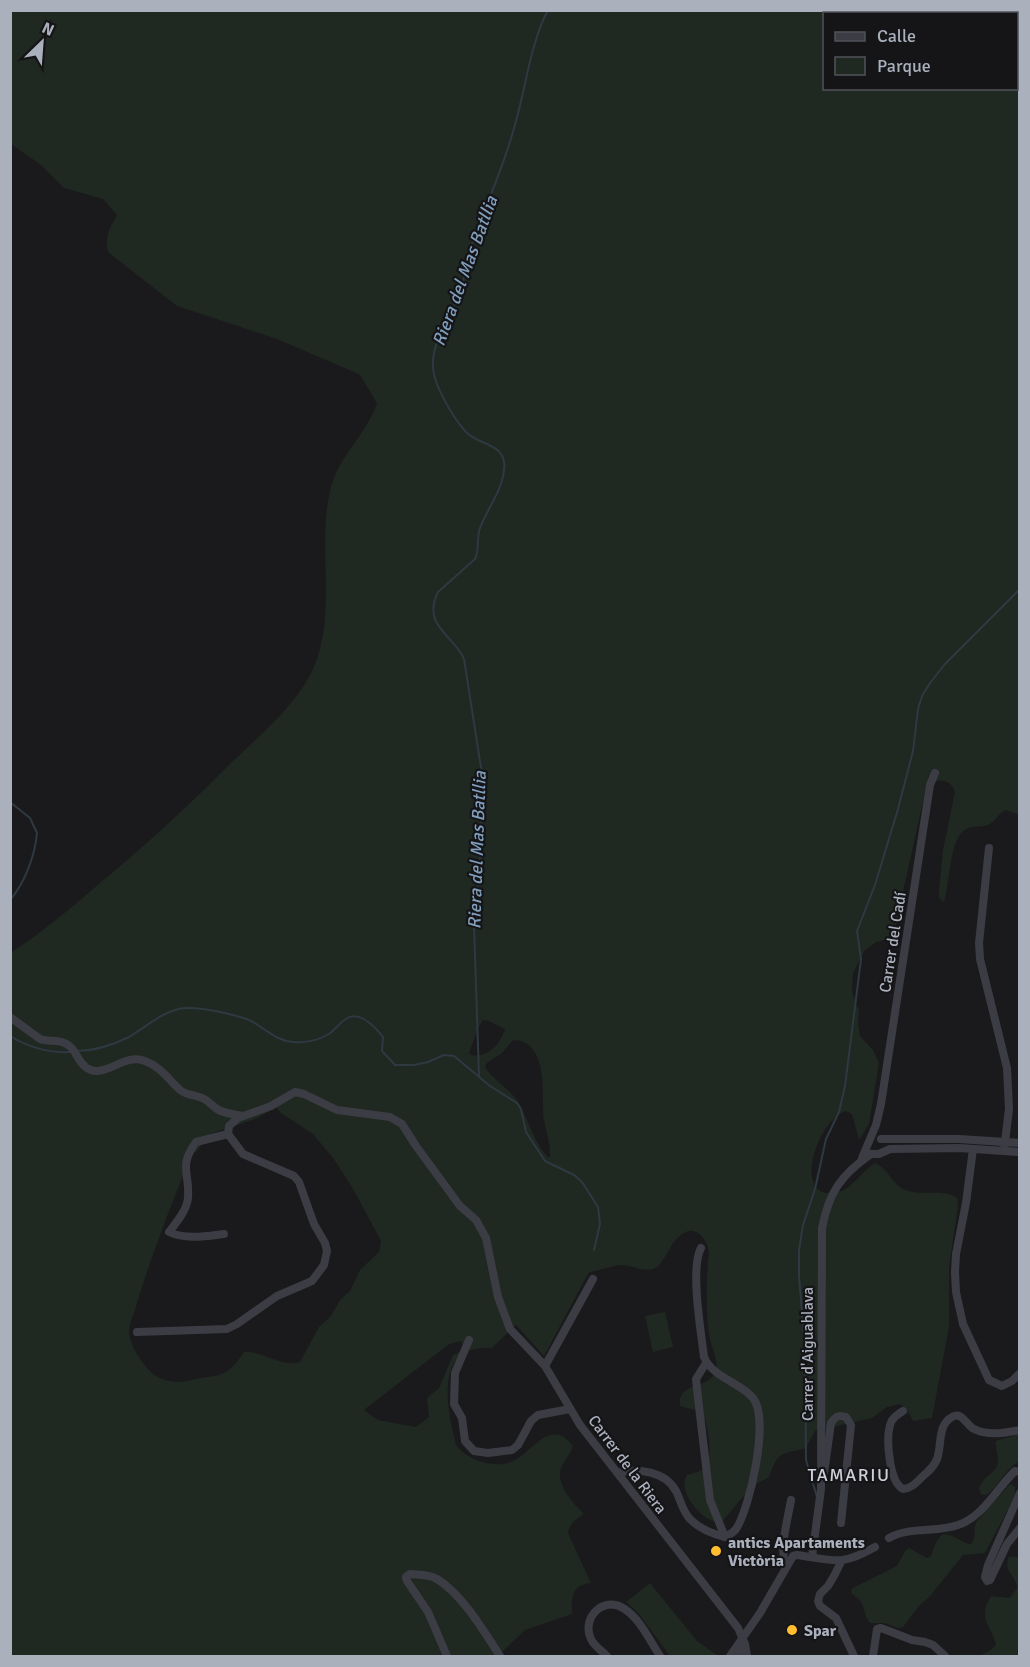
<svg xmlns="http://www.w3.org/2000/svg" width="1030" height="1667" font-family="Signika,sans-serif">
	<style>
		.green { fill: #1f2821; fill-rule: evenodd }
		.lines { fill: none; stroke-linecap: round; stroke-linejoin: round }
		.stream { stroke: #2e3942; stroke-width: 2 }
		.minor { stroke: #3c3d44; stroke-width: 8 }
		.poi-dot { fill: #ffbe2f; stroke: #151518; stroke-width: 2 }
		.labels { text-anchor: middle; stroke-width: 4.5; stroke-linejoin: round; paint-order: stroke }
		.street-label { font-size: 16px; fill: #abb0bd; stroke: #151518 }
		.poi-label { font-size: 16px; font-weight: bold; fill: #abb0bd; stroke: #151518; text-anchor: start }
		.water-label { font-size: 18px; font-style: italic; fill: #809ebb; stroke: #151518 }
		.neighbourhood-label { font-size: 18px; letter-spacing: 1.5px; fill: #cdd0d9; stroke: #151518 }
	</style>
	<rect width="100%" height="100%" fill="#1a1a1d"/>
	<g class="green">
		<path d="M11 11H1019V815L1006 810C998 813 996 822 988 825 981 828 972 825 965 830 949 840 950 884 944 902L939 898V891L943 850 955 792C950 778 940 780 927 783L894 933 888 939 876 942 865 950 853 973 852 992 859 1011 858 1023 860 1036 873 1050 879 1063 869 1124 859 1140 852 1114 846 1111C818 1118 789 1203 838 1192 851 1190 863 1170 875 1163 889 1169 892 1185 906 1190 923 1197 942 1188 957 1198L958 1206 949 1267V1327L932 1418 913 1421 906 1408 900 1404 887 1407 872 1418 815 1431 806 1448C780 1455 779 1450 769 1477L752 1486 721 1523C702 1522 676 1491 687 1475 693 1473 700 1472 705 1468 713 1460 709 1422 702 1414 697 1408 687 1409 680 1406 676 1381 710 1391 716 1370 719 1360 710 1345 709 1334 706 1317 706 1271 709 1254 709 1244 699 1226 686 1232 669 1239 666 1265 653 1269 642 1272 632 1265 621 1265 615 1265 597 1271 589 1272L544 1356 516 1325 492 1348C433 1344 447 1408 456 1445 468 1461 496 1470 515 1460 533 1451 551 1417 573 1446 570 1455 565 1460 561 1468 555 1484 574 1504 584 1514 576 1520 570 1522 568 1533L591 1583C572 1584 571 1598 572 1614L525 1630 498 1656H11L10 953C43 932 71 908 100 883 146 845 189 805 231 763 260 735 297 705 314 667 337 611 317 548 330 491 337 457 368 433 377 403L360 375 354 372 277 339 177 306 108 252C104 238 110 227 117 215L103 199 64 188 41 165 11 144ZM824 14H1016V88H824ZM483 1020 488 1021 505 1029C500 1045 487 1058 471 1055L469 1053 478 1029ZM513 1040C550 1041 541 1096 544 1120 546 1132 551 1145 550 1157H548C535 1145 528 1118 518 1102 509 1088 494 1081 485 1067L487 1063 502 1053ZM276 1107 281 1113 313 1134 333 1158 352 1187 381 1241 379 1252 360 1270 350 1291 341 1299 330 1317 319 1327 300 1362C280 1368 264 1351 244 1352 224 1382 217 1373 187 1381 175 1384 157 1380 149 1370 140 1360 132 1348 129 1334 128 1325 135 1312 137 1303 151 1257 168 1213 186 1168V1157L197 1151 210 1134 258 1118ZM461 1341 465 1349 453 1355 439 1388 427 1398 429 1417 416 1427 378 1420 364 1410 449 1344Z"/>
		<polygon points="665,1312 673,1347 653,1352 645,1316"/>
		<path d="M1019 1434V1462C1004 1469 1000 1486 986 1495L981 1494 979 1489C984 1475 994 1474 997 1466 1000 1459 995 1449 996 1441Z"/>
		<path d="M1010 1484 1015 1487V1496L985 1553 963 1555 930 1596 919 1606 903 1627 898 1628 884 1623H870C861 1611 868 1604 852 1594L851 1589 897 1566 905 1551 909 1548 927 1558 931 1556C933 1551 934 1546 937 1541 945 1524 961 1545 971 1544 978 1536 972 1529 977 1521Z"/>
		<path d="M1009 1557H1019V1656H979L991 1650 996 1645C991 1624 977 1619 991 1596L1010 1598 1017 1588C1016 1575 1002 1571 1009 1557Z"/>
		<polygon points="650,1583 697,1641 718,1656 670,1656 639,1614 626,1602"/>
	</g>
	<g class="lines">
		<g class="stream">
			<path d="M10 802 30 818 37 833C35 855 25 883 10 900"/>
			<path d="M10 1036C28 1047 50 1053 70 1052"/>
			<path d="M76 1051C94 1051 113 1045 129 1037 146 1027 165 1009 186 1008 201 1007 240 1015 253 1022 267 1030 277 1041 293 1042 305 1043 319 1040 329 1034 335 1030 339 1023 346 1019 359 1010 375 1027 383 1037L382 1051 395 1065H414L428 1062 444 1055 454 1056 490 1086 517 1103 521 1109 526 1132 545 1161 574 1175 582 1182 598 1207 600 1224 594 1250"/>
			<path d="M479 1076 474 926 481 849 482 774 464 659C455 636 421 626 438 592L475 559C480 549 476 539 480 528 487 509 502 491 504 470 508 443 479 446 466 432 454 419 434 386 433 368 431 341 451 316 460 292 466 275 467 256 474 239 487 202 504 166 514 128 526 89 529 47 548 10"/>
			<polyline points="817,1497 806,1460 805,1349 799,1276 799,1250 803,1225 815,1189 826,1139 839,1112 845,1086 861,959 857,931 875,885 898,809 913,751 918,709 922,696 930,683 945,664 1020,589"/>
		</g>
		<g class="minor">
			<polyline points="989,848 979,943 980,959 1007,1068 1009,1109 1004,1150"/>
			<path d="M10 1017 40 1039C51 1043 64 1037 74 1051 79 1059 84 1071 97 1071 114 1070 127 1054 145 1061 161 1067 168 1079 180 1090 186 1095 195 1095 202 1098 208 1100 211 1105 217 1109 225 1114 234 1114 243 1116"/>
			<polyline points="228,1134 229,1126 238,1118 271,1106 295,1092 304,1094 337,1110 390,1117 402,1124 416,1146 460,1206 476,1220 486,1238 498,1297 510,1329 545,1366 580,1425 738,1628 745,1644 747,1656"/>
			<polyline points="881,1139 959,1139 1020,1143"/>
			<polyline points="973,1149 966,1203 956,1254 955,1272 956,1292 963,1324 989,1380 1002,1386 1012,1381 1020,1373"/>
			<polyline points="871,1154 879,1154 890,1149 959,1148 1020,1152"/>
			<polyline points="862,1158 876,1125 881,1104 930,785 935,773"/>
			<path d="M224 1234C207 1236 186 1240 169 1232 176 1223 187 1210 188 1198 190 1172 178 1167 196 1142L228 1134"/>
			<polyline points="137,1332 227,1329 237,1324 277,1296 312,1281 324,1265 327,1251 325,1243 314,1224 299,1182 294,1176 243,1154 228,1134"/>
			<polyline points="469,1340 455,1373 454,1404 462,1418 465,1441 474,1451 488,1453 512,1450 518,1445 531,1421 538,1415 570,1409"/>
			<polyline points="706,1363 696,1379 698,1398 710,1500 725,1537"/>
			<polyline points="545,1366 593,1279"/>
			<path d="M903 1411C897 1415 892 1418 890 1425 886 1439 889 1482 903 1489 912 1488 916 1483 922 1477 928 1472 934 1467 937 1459 942 1447 937 1425 952 1417 962 1411 966 1425 974 1429 988 1436 1005 1433 1020 1430"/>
			<path d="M618 1473C638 1468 665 1471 676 1491 681 1501 683 1513 691 1520 700 1529 713 1534 725 1537 729 1535 733 1533 736 1529 750 1508 770 1419 753 1398 740 1382 713 1378 704 1357 701 1332 690 1268 701 1248"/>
			<path d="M824 1473 831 1423C836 1416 838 1415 846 1417L851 1425 841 1523"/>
			<polyline points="1020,1493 988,1565 985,1577 987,1581 990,1580 1007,1544 1020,1528"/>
			<path d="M889 1538C911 1526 936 1533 958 1525 983 1517 997 1488 1015 1471L1020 1472"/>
			<path d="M812 1557 821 1489 822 1228C829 1192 841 1175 871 1154"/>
			<polyline points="841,1562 834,1576 828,1586 820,1594 818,1601 820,1606 836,1618 854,1656"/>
			<path d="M785 1568C780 1545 787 1523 791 1500"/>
			<path d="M447 1656 428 1612 407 1581 406 1577 410 1574C419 1575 429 1574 437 1579 462 1594 485 1633 500 1656"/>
			<path d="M607 1656C602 1651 594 1646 591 1639 581 1618 603 1596 623 1608 640 1618 650 1641 660 1656"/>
			<path d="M730 1656 760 1613 793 1556 797 1555C834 1560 840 1567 875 1547"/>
			<polyline points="738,1656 743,1642"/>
			<polyline points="873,1656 877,1629 881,1628 912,1640 925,1642 933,1645 945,1656"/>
		</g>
	</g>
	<g class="poi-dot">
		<circle cx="716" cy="1551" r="6"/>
		<circle cx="792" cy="1630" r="6"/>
	</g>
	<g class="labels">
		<g class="street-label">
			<text transform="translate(892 942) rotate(-81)" y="6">Carrer del Cadí</text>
			<text transform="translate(807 1354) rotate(-90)" y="6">Carrer d'Aiguablava</text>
			<text transform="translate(628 1464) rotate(53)" y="6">Carrer de la Riera</text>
		</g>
		<g class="poi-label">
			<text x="728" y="1548">antics Apartaments<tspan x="728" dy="18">Victòria</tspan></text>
			<text x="804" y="1636">Spar</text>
		</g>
		<g class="water-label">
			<text transform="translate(465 271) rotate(-70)" y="6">Riera del Mas Batllia</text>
			<text transform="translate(477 850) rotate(-88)" y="6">Riera del Mas Batllia</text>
		</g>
		<g class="neighbourhood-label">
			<text x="849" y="1481">TAMARIU</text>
		</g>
	</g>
	<rect width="1030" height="1667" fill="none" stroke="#abb0bd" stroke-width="24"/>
	<rect x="823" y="12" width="195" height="78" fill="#151518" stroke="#51535a" stroke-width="1.5"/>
	<rect x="835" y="32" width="30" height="9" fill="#3c3d44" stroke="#51535a" stroke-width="1.5"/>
	<text x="877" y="42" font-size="18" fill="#abb0bd">Calle</text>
	<rect x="835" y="57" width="30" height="18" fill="#1f2821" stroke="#51535a" stroke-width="1.5"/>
	<text x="877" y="72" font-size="18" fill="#abb0bd">Parque</text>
	<g transform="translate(42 42) rotate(25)" stroke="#151518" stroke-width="4.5" paint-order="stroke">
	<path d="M0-4.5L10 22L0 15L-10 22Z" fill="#abb0bd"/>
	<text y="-9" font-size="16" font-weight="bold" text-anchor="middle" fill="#abb0bd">N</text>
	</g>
</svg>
